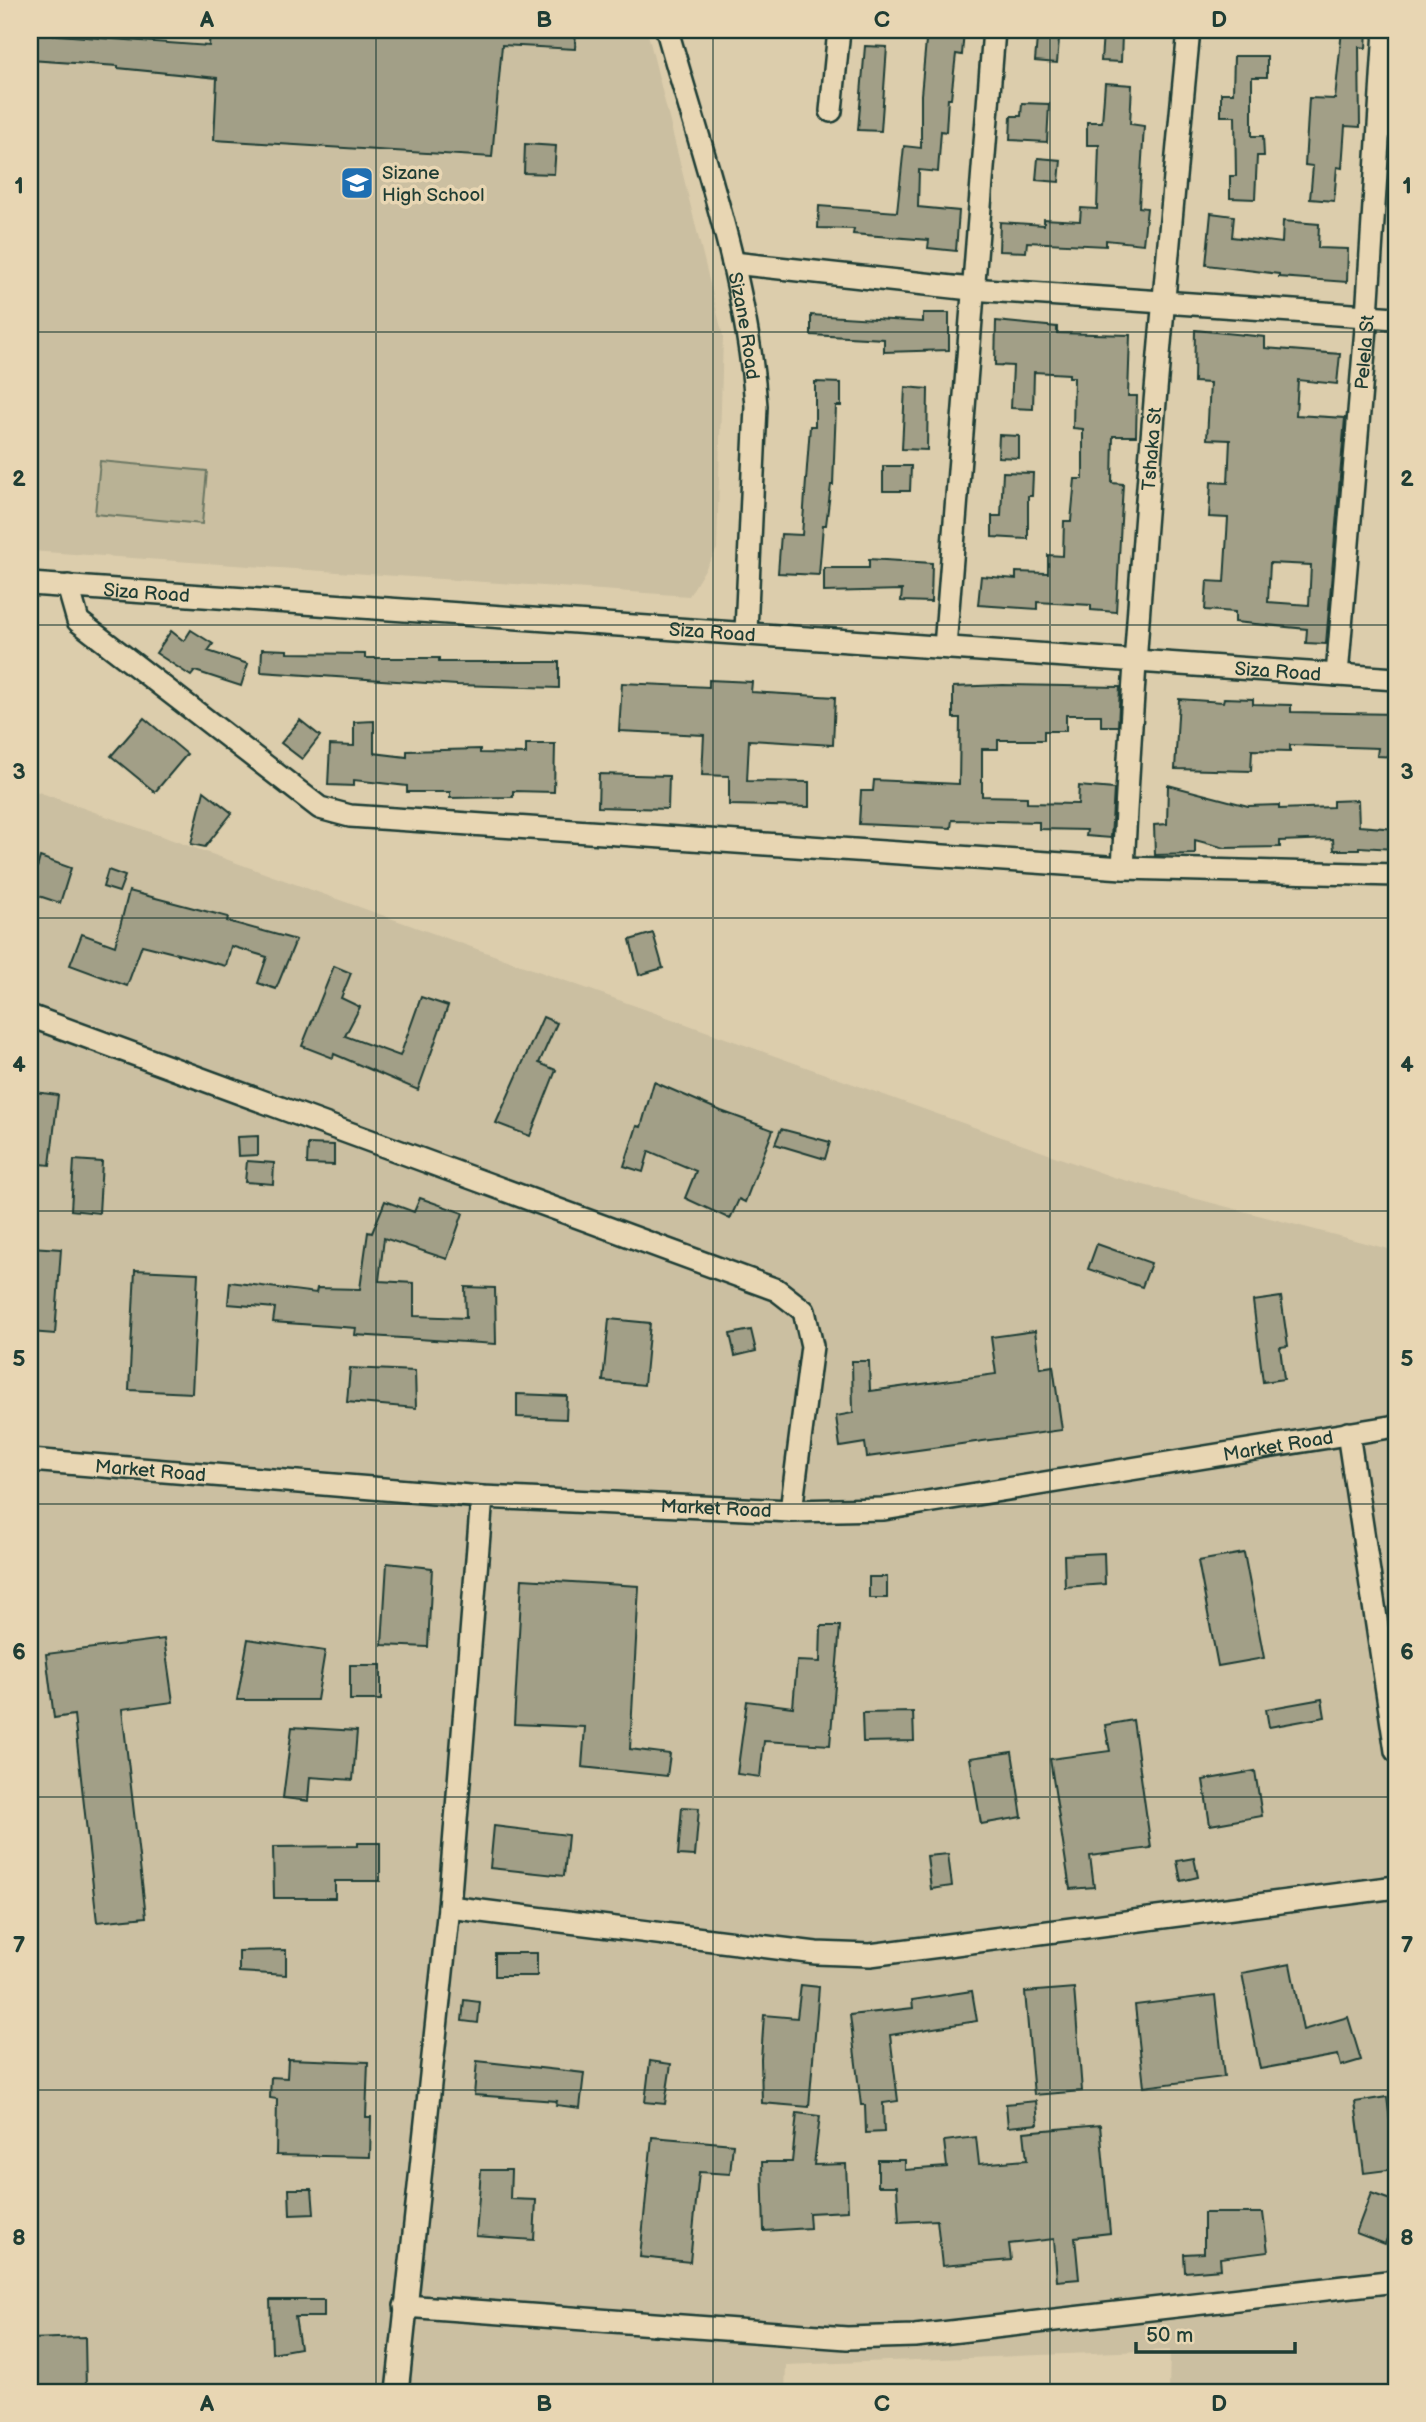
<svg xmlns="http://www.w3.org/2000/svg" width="1426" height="2422" font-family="'Balsamiq Sans',sans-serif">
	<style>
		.built { fill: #cbbfa1 }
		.green { fill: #b9b295; stroke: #6c7864; stroke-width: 2 }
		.building { fill: #a29f87; stroke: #1f3d34; stroke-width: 2; fill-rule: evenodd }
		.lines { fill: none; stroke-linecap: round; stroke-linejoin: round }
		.minor-casing { stroke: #1f3d34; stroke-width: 26 }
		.minor { stroke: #e8d6b3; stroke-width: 21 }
		.grid { fill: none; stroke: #1f3d34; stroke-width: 2; stroke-opacity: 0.55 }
		.labels { text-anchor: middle; stroke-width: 7; stroke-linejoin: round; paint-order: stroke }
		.poi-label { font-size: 19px; fill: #1f3d34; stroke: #e8d6b3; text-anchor: start }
		.street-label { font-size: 19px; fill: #1f3d34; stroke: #e8d6b3 }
		.neatline { fill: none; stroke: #1f3d34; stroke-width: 2.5 }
		.grid-label { font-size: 23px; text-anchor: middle; font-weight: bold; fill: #1f3d34 }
	</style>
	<rect width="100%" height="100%" fill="#dccdac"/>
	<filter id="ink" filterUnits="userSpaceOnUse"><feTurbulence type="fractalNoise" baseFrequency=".0143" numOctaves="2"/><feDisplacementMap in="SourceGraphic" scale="14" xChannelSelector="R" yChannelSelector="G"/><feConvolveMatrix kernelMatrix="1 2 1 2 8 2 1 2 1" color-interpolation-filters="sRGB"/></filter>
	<g filter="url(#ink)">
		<g class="built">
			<polygon points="30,30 647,30 723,336 717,549 689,596 30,551"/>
			<polygon points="30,789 1113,1177 1396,1251 1396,2392 1169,2392 1170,2350 786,2365 785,2392 30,2392"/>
		</g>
		<polygon class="green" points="100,461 207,471 202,524 95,514"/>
		<g class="building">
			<polygon points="210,30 576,30 575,49 502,45 492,157 214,140 217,78 118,68 118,66 30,60 30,33 209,46"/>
			<polygon points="927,30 964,30 962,55 956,54 951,98 948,98 946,132 941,131 938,172 919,170 918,207 959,211 956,251 928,248 929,240 853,234 854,229 818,228 819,206 897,212 904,146 921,148 921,95"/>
			<polygon points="1342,30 1367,30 1366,48 1359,47 1360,127 1345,126 1342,168 1337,167 1334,201 1310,199 1313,166 1305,165 1309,98 1335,99"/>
			<polygon points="1103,32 1122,34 1121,62 1101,61"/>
			<polygon points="1037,38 1059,40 1057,63 1035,61"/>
			<polygon points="865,46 887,47 881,131 858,130"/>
			<polygon points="1234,56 1267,56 1267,77 1252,77 1252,136 1263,136 1264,156 1257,156 1255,199 1230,198 1230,176 1236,176 1235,116 1221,116 1221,93 1233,93"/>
			<polygon points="1105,83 1132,85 1130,124 1144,126 1139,207 1147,208 1143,244 1106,240 1106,246 1027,242 1026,252 999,251 1000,222 1044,225 1044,219 1080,221 1081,208 1097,209 1099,145 1087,145 1087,122 1102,122"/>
			<polygon points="1022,103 1049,104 1047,142 1010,140 1011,116 1021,116"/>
			<polygon points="525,144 556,146 554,174 524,173"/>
			<polygon points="1038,158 1061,160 1059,182 1036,180"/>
			<polygon points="1211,213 1234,216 1232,237 1282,243 1283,221 1319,224 1318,248 1348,249 1347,282 1279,277 1279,274 1206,265"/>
			<polygon points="923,313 949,313 949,350 884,352 884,339 811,335 811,315 923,322"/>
			<polygon points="996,321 1057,327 1057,333 1130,335 1128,396 1137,396 1136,436 1113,436 1112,483 1123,484 1116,612 1091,610 1091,605 1037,602 1037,609 978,605 981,576 1016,579 1016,572 1048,573 1048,555 1063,556 1064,521 1071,521 1075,479 1083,479 1083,429 1073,428 1074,377 1069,377 1069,374 1034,372 1033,409 1011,408 1013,366 995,365"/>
			<path d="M1195 330 1265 337V348L1340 354 1337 384 1298 380 1296 415 1345 418 1326 644 1306 643 1307 629 1235 622V612L1205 610 1207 581 1224 582 1228 518 1209 517 1211 482 1228 483 1230 440 1207 439 1210 383 1194 382ZM1270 563 1311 565 1309 605 1268 602Z"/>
			<polygon points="815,382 841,383 841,406 836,406 833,485 831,485 826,525 823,525 819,575 778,573 781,534 802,535 810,426 815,426"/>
			<polygon points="905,387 928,389 927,450 902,449"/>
			<polygon points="999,435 1019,436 1019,458 998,457"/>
			<polygon points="883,466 911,466 910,491 883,491"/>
			<polygon points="1003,472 1033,473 1032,496 1028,496 1028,539 992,537 992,516 1001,516"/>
			<polygon points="869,559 932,563 931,602 901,601 902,590 824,592 824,568 869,568"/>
			<polygon points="191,630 213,644 208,651 248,664 241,686 195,671 191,676 156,653 171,631 184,641"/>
			<polygon points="262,649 287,650 287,653 365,654 365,658 439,658 439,662 559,662 559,688 457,685 261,672"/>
			<polygon points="709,680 752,682 751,692 835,697 833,745 749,740 747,781 809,782 809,807 729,805 729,776 702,775 704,735 619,731 622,683 709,687"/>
			<polygon points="1003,685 1120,687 1118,726 1101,726 1101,715 1066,715 1066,731 1044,731 1044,740 998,740 998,749 982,749 982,796 1027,797 1027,803 1078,804 1079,786 1114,789 1111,838 1086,836 1087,830 1039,829 1039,822 952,820 951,828 859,824 861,791 873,791 874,780 959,784 960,718 953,718 953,687"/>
			<polygon points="1224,698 1253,699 1253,704 1291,705 1291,712 1396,714 1396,757 1377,756 1378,748 1290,745 1290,751 1252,750 1251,771 1175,769 1179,699 1223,702"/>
			<polygon points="144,718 187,754 155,792 111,756"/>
			<polygon points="300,720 320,736 302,759 281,743"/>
			<polygon points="374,721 374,753 407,757 407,751 480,749 480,753 526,754 526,744 555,744 554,792 513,791 513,797 450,798 450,792 407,792 407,786 354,780 354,786 328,785 330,745 354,746 354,722"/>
			<polygon points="599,774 669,776 668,809 598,807"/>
			<polygon points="1168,785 1248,806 1279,805 1279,809 1333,807 1333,801 1358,800 1359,826 1396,829 1395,849 1359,847 1359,850 1334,850 1333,839 1280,841 1280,847 1225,848 1195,840 1195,854 1155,855 1154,825 1167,824"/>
			<polygon points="204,791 232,813 205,847 191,844"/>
			<polygon points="40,857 71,868 60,903 30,893"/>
			<polygon points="108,870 125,876 119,892 103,887"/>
			<polygon points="129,891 228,917 227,921 296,940 276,989 258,983 267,957 231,946 226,966 142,945 127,986 70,965 82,934 115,946"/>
			<polygon points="653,933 663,968 639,975 630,940"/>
			<polygon points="334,966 351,973 341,998 360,1007 345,1036 400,1056 421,997 448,1006 418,1090 334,1054 333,1058 302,1046"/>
			<polygon points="543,1017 557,1023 539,1063 556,1070 530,1136 496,1123"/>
			<polygon points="654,1082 721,1111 773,1130 745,1202 739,1199 730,1219 685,1198 696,1171 649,1151 643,1172 624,1166 637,1126 641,1127"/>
			<polygon points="35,1092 58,1095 50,1165 30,1163"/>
			<polygon points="781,1129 830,1142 825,1159 775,1144"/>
			<polygon points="258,1136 258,1155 238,1156 237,1137"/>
			<polygon points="308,1144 334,1145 334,1165 307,1164"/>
			<polygon points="74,1160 102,1162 99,1213 71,1210"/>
			<polygon points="247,1161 274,1163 273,1184 245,1182"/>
			<polygon points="420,1198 463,1213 447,1259 384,1238 379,1281 414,1283 414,1316 466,1318 465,1287 495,1288 496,1344 355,1335 356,1328 273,1322 275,1308 228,1304 230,1282 316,1293 317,1288 360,1289 368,1232 372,1233 385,1201 414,1212"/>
			<polygon points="1097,1244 1151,1263 1142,1287 1088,1269"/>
			<polygon points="30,1247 61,1249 55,1334 30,1332"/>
			<polygon points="135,1270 198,1273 192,1393 129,1390"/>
			<polygon points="1281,1297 1288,1346 1280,1347 1284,1379 1263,1382 1253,1301"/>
			<polygon points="609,1319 650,1323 644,1385 603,1381"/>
			<polygon points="751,1330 756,1351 735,1356 730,1334"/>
			<polygon points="1035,1331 1040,1368 1053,1366 1062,1430 867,1457 865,1443 840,1447 836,1416 853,1413 852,1361 869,1361 870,1391 996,1374 991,1337"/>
			<polygon points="350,1368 415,1371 416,1408 347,1402"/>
			<polygon points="517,1394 567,1396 566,1419 517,1417"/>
			<polygon points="1104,1553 1105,1584 1065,1587 1064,1555"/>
			<polygon points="1244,1553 1264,1658 1218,1666 1198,1561"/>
			<polygon points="387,1563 432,1568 428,1647 382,1645"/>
			<rect x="869" y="1577" width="18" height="21"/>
			<polygon points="522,1579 639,1586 630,1749 670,1754 667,1776 582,1767 585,1727 514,1724"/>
			<polygon points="821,1626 840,1626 830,1745 764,1741 760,1777 737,1774 747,1701 793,1707 797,1661 820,1662"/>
			<polygon points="164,1639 173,1702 122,1709 146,1917 97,1922 74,1715 54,1718 46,1654"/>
			<polygon points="248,1639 325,1651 317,1700 237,1700"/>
			<rect x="350" y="1665" width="31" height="35"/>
			<polygon points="1322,1699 1325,1717 1269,1727 1266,1709"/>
			<polygon points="913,1712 914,1741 863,1742 862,1713"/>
			<polygon points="1133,1720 1151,1848 1090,1856 1094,1887 1070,1889 1050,1759 1110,1751 1105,1725"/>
			<polygon points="292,1727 357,1731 353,1780 310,1777 308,1801 283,1798"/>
			<polygon points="1012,1752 1022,1817 981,1824 970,1758"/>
			<polygon points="1255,1771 1262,1816 1210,1825 1203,1780"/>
			<polygon points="682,1807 699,1808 695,1856 678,1855"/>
			<polygon points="494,1826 568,1835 564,1876 490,1868"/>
			<polygon points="358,1843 380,1843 380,1881 335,1881 335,1898 274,1898 273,1847 358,1846"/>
			<polygon points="948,1854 952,1886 931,1889 927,1856"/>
			<polygon points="1194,1858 1198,1877 1181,1881 1177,1861"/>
			<polygon points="286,1950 286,1975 239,1972 239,1951"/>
			<rect x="495" y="1953" width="42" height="23"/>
			<polygon points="1290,1964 1303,2030 1348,2017 1361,2060 1341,2066 1338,2055 1260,2069 1242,1973"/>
			<polygon points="801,1985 819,1987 809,2107 762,2103 761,2059 764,2015 797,2018"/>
			<polygon points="1074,1988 1082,2091 1034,2095 1025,1992"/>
			<polygon points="972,1991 977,2021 890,2035 898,2101 883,2103 884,2132 866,2133 865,2105 861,2105 850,2015 913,2008 912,2000"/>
			<polygon points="1215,1995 1224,2077 1144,2087 1135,2005"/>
			<polygon points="464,2000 480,2002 478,2023 462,2021"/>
			<polygon points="288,2059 368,2062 366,2117 371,2117 370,2157 276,2155 277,2099 270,2098 271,2077 287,2078"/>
			<polygon points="477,2061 584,2073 580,2108 556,2105 557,2101 474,2095"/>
			<polygon points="650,2061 671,2064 665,2104 645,2102"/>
			<polygon points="1387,2097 1396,2169 1364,2173 1355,2102"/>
			<polygon points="1036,2101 1038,2124 1008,2127 1006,2104"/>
			<polygon points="797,2113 820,2116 814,2165 846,2164 848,2211 809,2213 810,2228 764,2231 762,2162 792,2162"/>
			<polygon points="1100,2125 1110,2233 1075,2237 1079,2279 1057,2281 1054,2239 1009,2244 1011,2260 942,2266 937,2220 899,2222 897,2186 878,2186 878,2160 905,2160 905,2170 947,2167 944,2141 976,2137 979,2164 1027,2160 1024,2132"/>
			<polygon points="652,2137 733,2144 730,2174 699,2172 690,2262 640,2257"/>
			<polygon points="481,2170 511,2170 510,2199 536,2200 534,2240 476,2236"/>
			<polygon points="289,2189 312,2189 314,2214 290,2215"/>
			<polygon points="1371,2193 1396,2202 1396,2213 1385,2244 1356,2233"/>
			<polygon points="1204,2213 1263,2213 1268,2252 1220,2258 1221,2269 1185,2272 1184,2254 1204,2253"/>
			<polygon points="270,2300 324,2300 324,2317 295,2317 300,2348 272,2353"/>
			<polygon points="85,2337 86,2391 30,2392 30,2339"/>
		</g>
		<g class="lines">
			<defs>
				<g id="minor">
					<path id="s1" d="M667 30C702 153 747 278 756 406L746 631"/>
					<polyline points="831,111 839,30"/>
					<polyline points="733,263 971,289 1396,318"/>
					<path id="s2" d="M30 584 1396 679"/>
					<polyline points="68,586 78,621 320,808 350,816 1123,868 1396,875"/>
					<polyline points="945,647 994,30"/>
					<path id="s3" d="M1337 675 1367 316 1385 30"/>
					<path id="s4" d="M1123 868C1137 588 1162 309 1189 30"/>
					<polyline points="30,1016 777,1290 804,1311 812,1346 791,1511"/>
					<polyline points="1348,1433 1396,1751"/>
					<path id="s5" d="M30 1460 482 1497 791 1511 884 1509 1396 1426"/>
					<polyline points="449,1907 816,1953 870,1955 1396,1887"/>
					<polyline points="405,2306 847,2338 915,2336 1396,2281"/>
					<polyline points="397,2392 449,1907 482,1497"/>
				</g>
			</defs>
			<use href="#minor" class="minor-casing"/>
			<use href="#minor" class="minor"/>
		</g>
	</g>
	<path class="grid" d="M376 30V2392M713 30V2392M1050 30V2392M30 332H1396M30 625H1396M30 918H1396M30 1211H1396M30 1504H1396M30 1797H1396M30 2090H1396"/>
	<defs>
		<symbol id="school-square" viewBox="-11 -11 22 22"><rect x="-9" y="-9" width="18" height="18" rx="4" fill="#1f6fb2" stroke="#e8d6b3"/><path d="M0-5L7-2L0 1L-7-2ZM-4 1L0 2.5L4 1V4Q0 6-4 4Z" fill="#fff"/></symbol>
	</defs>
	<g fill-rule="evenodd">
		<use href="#school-square" x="338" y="164" width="38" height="38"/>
	</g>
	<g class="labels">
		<g class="poi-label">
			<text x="382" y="179">Sizane<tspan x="382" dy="22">High School</tspan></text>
		</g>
		<g class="street-label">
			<text dy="7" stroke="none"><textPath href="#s1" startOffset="306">Sizane Road</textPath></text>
			<text dy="7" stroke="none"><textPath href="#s3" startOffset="324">Pelela St</textPath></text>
			<text dy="7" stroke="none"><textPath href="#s4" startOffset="420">Tshaka St</textPath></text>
			<text dy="7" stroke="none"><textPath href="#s2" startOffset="117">Siza Road</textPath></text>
			<text dy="7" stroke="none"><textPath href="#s2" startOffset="684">Siza Road</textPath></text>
			<text dy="7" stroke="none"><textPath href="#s2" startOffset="1251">Siza Road</textPath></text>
			<text dy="7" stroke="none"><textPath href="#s5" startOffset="1255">Market Road</textPath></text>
			<text dy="7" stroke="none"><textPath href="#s5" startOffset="121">Market Road</textPath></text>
			<text dy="7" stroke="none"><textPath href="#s5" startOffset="688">Market Road</textPath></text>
		</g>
	</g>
	<rect width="1426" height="2422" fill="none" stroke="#e8d6b3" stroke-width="77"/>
	<path d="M1136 2342v10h159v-10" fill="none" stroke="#1f3d34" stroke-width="3.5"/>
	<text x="1146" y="2342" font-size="21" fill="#1f3d34" stroke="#e8d6b3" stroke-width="5" paint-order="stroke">50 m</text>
	<rect x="38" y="38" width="1350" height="2346" class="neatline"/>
	<g class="grid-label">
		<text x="207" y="27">A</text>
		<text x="544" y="27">B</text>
		<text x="882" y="27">C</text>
		<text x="1219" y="27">D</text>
		<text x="19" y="193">1</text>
		<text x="1407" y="193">1</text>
		<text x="19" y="486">2</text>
		<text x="1407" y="486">2</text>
		<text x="19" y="779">3</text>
		<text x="1407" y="779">3</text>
		<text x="19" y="1072">4</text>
		<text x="1407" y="1072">4</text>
		<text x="19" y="1366">5</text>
		<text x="1407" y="1366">5</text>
		<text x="19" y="1659">6</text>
		<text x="1407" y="1659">6</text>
		<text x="19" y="1952">7</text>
		<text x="1407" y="1952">7</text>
		<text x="19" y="2245">8</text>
		<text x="1407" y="2245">8</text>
		<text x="207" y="2411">A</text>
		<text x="544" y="2411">B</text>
		<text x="882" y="2411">C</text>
		<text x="1219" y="2411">D</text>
	</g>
</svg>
